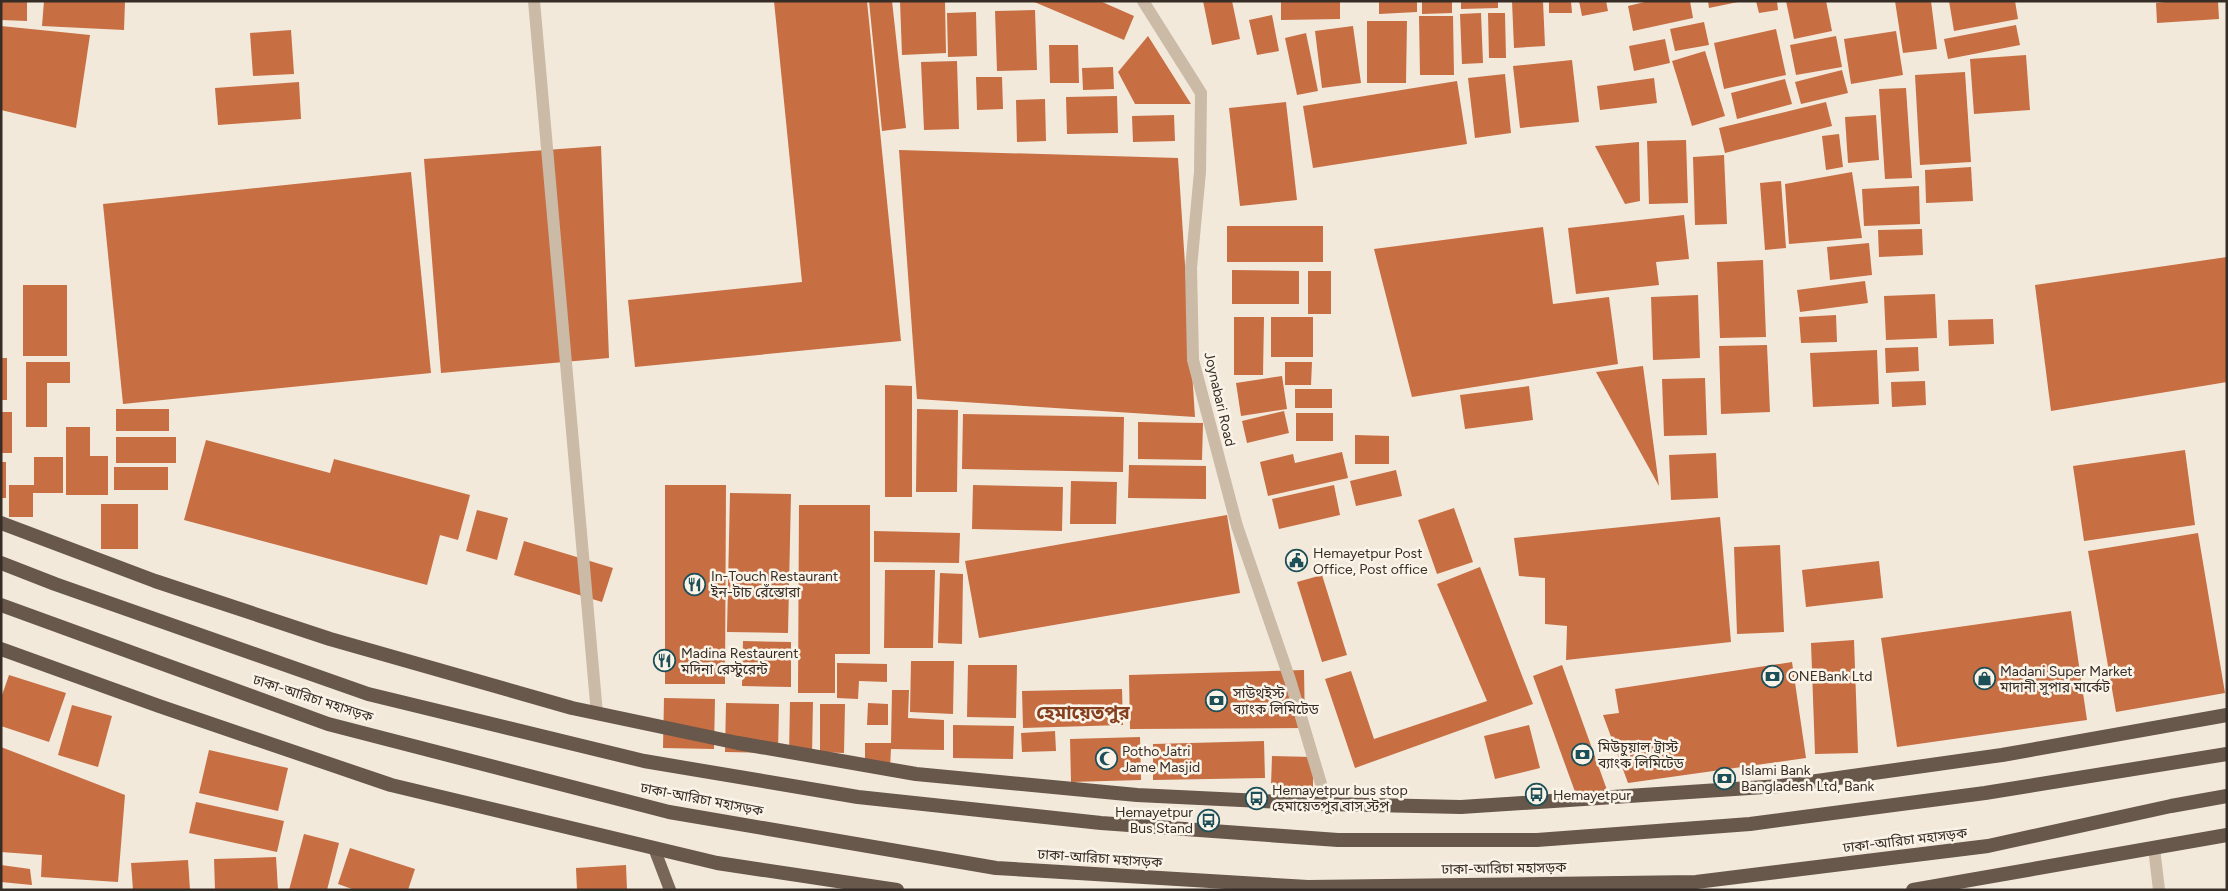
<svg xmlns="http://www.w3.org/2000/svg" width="2228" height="891" font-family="Figtree,'Noto Sans Bengali',sans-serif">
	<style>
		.building { fill: #c76e43 }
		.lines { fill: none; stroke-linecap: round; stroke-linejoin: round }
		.minor { stroke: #cabaa6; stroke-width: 12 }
		.primary { stroke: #786658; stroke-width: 12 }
		.trunk { stroke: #68574b; stroke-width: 14 }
		.labels { text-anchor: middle; stroke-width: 5; stroke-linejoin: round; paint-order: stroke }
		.street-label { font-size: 14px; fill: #362d27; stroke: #faf3e7 }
		.poi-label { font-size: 14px; fill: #362d27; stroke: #faf3e7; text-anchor: start }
		.district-label { font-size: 19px; font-weight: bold; fill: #86401f; stroke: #faf3e7 }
	</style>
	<rect width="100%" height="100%" fill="#f2e9db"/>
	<g class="building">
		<polygon points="1,1 27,1 27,21 1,20"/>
		<polygon points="44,1 125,1 124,30 42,26"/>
		<polygon points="774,1 867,1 901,341 635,367 628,300 802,282"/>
		<polygon points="869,1 892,1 906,128 882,131"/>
		<polygon points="900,1 945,1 946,53 902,55"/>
		<polygon points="1032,1 1100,1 1134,16 1124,40"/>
		<polygon points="1203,1 1232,1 1240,39 1212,45"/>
		<polygon points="1281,1 1340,1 1340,19 1281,20"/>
		<polygon points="1379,1 1417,1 1417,12 1379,14"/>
		<polygon points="1422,1 1452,1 1452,13 1422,14"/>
		<polygon points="1461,1 1498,1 1498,8 1461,9"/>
		<polygon points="1512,1 1543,1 1545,46 1514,48"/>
		<polygon points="1549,1 1571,1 1572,13 1549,13"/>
		<polygon points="1579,1 1606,1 1608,11 1582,16"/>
		<polygon points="1649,1 1690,1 1693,18 1633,31 1628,6"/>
		<polygon points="1708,1 1738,1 1738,2 1709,8"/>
		<polygon points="1756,1 1777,1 1778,10 1759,13"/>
		<polygon points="1786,1 1826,1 1832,31 1794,39"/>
		<polygon points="1895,1 1931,1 1937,49 1903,53"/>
		<polygon points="1949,1 2015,1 2018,19 1954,31"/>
		<polygon points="2174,1 2218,1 2219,19 2157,23 2156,3"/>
		<polygon points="1035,10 1037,70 997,71 995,11"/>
		<polygon points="976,12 977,56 948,57 947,13"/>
		<polygon points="1481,13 1483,63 1462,64 1460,14"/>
		<polygon points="1488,13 1505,13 1506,58 1489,58"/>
		<polygon points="1272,15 1279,51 1257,55 1249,20"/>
		<polygon points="1419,16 1453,16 1454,75 1420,75"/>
		<polygon points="1367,21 1407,21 1406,83 1367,83"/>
		<polygon points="1704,22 1709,45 1675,51 1670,29"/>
		<polygon points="2016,25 2020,45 1948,59 1944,39"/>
		<polygon points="1,26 90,35 76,128 1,110"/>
		<polygon points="1353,26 1361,83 1322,88 1315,31"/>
		<polygon points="1776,29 1786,75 1724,89 1714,43"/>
		<polygon points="291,30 294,74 253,76 250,33"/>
		<polygon points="1896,31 1903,75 1851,84 1844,39"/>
		<polygon points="1306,33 1318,91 1297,95 1285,38"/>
		<polygon points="1148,36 1191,104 1135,104 1118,72"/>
		<polygon points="1836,36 1842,67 1796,75 1790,45"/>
		<polygon points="1665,39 1670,63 1634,71 1629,46"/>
		<polygon points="1049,45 1078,45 1079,83 1050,83"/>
		<polygon points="1705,51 1725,116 1692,126 1672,61"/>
		<polygon points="2026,55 2030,110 1974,114 1970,59"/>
		<polygon points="1572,60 1579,122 1520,128 1513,66"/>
		<polygon points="957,61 959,129 924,130 921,62"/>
		<polygon points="1113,67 1114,89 1083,90 1082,68"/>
		<polygon points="1842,70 1848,93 1801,104 1795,82"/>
		<polygon points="1965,72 1971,162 1920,165 1915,75"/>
		<polygon points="1505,74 1511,133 1475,138 1468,78"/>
		<polygon points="976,77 1002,77 1003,109 977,110"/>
		<polygon points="1654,78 1657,103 1600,110 1597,86"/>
		<polygon points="1785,79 1792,104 1737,119 1731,93"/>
		<polygon points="1457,81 1467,144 1313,168 1303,106"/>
		<polygon points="299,82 301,119 218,125 215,88"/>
		<polygon points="1906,88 1912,178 1885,179 1879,89"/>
		<polygon points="1117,96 1118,133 1067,134 1066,97"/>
		<polygon points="1045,99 1046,141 1017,142 1016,100"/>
		<polygon points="1286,102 1297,200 1240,206 1229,108"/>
		<polygon points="1826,102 1832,126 1725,153 1719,128"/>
		<polygon points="1174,115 1175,141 1133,142 1132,116"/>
		<polygon points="1876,115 1879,160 1848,163 1845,117"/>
		<polygon points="1839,134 1843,167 1826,170 1822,136"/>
		<polygon points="1686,140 1688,203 1649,204 1647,141"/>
		<polygon points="1639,142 1640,201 1625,204 1595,146"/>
		<polygon points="601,146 609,358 441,373 424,159"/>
		<polygon points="899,150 1178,158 1195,417 917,399"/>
		<polygon points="1724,155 1727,224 1695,225 1693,157"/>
		<polygon points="1971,167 1973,201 1926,203 1925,170"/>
		<polygon points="411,172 431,373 123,404 103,204"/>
		<polygon points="1852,172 1862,238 1789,244 1785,184"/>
		<polygon points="1781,181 1786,248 1765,250 1760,183"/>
		<polygon points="1919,186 1920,224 1864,226 1862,189"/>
		<polygon points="1684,215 1689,259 1656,262 1659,285 1576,294 1568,228"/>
		<rect x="1227" y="226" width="96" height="36"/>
		<polygon points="1543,227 1553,304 1609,297 1618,364 1412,397 1374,249"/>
		<polygon points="1922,229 1923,255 1879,257 1878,230"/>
		<polygon points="1869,243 1872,275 1830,280 1827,247"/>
		<polygon points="2227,257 2227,382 2051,411 2035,285"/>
		<polygon points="1763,260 1766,337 1720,338 1717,262"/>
		<polygon points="1232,270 1299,271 1299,304 1232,304"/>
		<rect x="1308" y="271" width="23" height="43"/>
		<polygon points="1865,281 1868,303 1800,312 1797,290"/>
		<rect x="23" y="285" width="44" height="71"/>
		<polygon points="1935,294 1937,338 1886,340 1884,296"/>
		<polygon points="1698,295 1700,358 1653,360 1651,297"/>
		<polygon points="1836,315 1837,342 1801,343 1799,317"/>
		<polygon points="1234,317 1264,317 1263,375 1234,375"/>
		<rect x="1271" y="317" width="42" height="40"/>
		<polygon points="1993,319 1994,344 1949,346 1948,320"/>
		<polygon points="1767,345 1770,412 1721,414 1719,346"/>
		<polygon points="1918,347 1919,371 1886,373 1885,348"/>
		<polygon points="1877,350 1879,404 1813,407 1810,353"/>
		<rect x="1" y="358" width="6" height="42"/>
		<polygon points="26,362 70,362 70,383 47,383 47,427 26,427"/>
		<polygon points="1285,362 1312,362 1311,385 1285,385"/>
		<polygon points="1643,366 1659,486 1596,372"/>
		<polygon points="1282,376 1287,409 1241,416 1236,383"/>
		<polygon points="1705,378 1707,435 1664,436 1662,379"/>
		<polygon points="1925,381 1926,405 1892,407 1891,382"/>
		<polygon points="885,385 912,386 912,497 885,497"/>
		<polygon points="1529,386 1533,420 1465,429 1460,395"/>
		<rect x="1295" y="389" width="37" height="19"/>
		<rect x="116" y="409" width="53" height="22"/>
		<polygon points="917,409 958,410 957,492 916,492"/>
		<polygon points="1284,411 1289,433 1247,443 1242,421"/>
		<rect x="1" y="412" width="11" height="41"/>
		<rect x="1296" y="413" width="37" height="28"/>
		<polygon points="963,414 1124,417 1123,472 962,469"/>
		<polygon points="1138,422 1203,423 1202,460 1138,459"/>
		<polygon points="66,427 90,427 90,456 108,456 108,495 66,495"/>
		<polygon points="1355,435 1389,436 1389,464 1355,464"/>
		<rect x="116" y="437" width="60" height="26"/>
		<polygon points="206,440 330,473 334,459 470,495 458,540 440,535 427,585 184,520"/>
		<polygon points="2185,450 2195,525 2084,541 2073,466"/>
		<polygon points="1342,452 1348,478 1268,496 1260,462 1293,454 1295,463"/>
		<polygon points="1716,453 1718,498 1671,500 1669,455"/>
		<polygon points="34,457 63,457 63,493 33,493 33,517 9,517 9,485 34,485"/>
		<rect x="1" y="462" width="5" height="36"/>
		<polygon points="1129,465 1206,466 1206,499 1128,498"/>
		<rect x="114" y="467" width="54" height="23"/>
		<polygon points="1396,470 1402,496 1356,506 1350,481"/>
		<polygon points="1071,481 1117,482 1116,524 1070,524"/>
		<polygon points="665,485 726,485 725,684 665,684"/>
		<polygon points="973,485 1063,487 1062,531 972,529"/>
		<polygon points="1334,485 1340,515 1279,529 1272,499"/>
		<polygon points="730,493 791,494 788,633 727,632"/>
		<rect x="101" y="504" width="37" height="45"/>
		<polygon points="799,505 870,505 870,654 835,654 835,693 798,693"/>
		<polygon points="1454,508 1473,562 1437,574 1418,520"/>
		<polygon points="477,510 508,518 497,560 466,551"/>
		<polygon points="1227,515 1240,593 979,638 965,561"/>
		<polygon points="1720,517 1731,642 1566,660 1567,626 1545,624 1545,578 1519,576 1514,538"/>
		<polygon points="874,531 960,533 959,563 874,562"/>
		<polygon points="2198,533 2225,693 2116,712 2088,551"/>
		<polygon points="524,541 613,568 602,602 514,575"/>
		<polygon points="1780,545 1784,632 1737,634 1734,547"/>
		<polygon points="1879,561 1883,598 1806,607 1802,570"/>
		<polygon points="1480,567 1533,704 1355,768 1325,679 1351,671 1374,739 1487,701 1437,584"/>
		<polygon points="885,570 935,570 933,648 884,648"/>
		<polygon points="940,573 963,574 962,644 938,643"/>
		<polygon points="1322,575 1347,655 1322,662 1297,582"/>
		<polygon points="2071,611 2087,720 1897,747 1881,638"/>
		<polygon points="1854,640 1858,753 1815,754 1811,643"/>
		<polygon points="743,641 791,642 791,687 742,686"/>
		<polygon points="911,661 954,661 953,714 910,712"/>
		<polygon points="1792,662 1806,758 1628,783 1603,715 1619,713 1615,689"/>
		<polygon points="837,663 887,664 887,682 859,681 858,699 837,698"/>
		<polygon points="968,665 1017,665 1016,718 967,717"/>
		<polygon points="1562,665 1607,790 1578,800 1533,676"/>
		<polygon points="1304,670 1305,728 1130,729 1129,675"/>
		<polygon points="9,675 66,693 49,742 1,726 1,698"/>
		<polygon points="1122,689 1123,725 1023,728 1022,691"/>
		<polygon points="892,690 909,690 908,718 944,720 944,750 891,749 890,768 865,767 865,743 891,743"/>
		<polygon points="664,698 715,699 714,749 663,748"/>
		<polygon points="790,702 813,702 812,755 789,754"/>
		<polygon points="726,703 779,704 778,753 725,752"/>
		<polygon points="868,703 888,704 888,725 867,725"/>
		<polygon points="820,704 845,704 844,753 820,752"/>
		<polygon points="72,705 112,716 98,767 58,755"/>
		<polygon points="953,725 1014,726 1013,759 953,758"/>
		<polygon points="1529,725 1540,768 1495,779 1484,736"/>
		<polygon points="1055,731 1056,751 1022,752 1021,733"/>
		<polygon points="1140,737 1141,780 1071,782 1070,739"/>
		<polygon points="1264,741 1265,778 1153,780 1153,744"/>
		<polygon points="1,747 125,795 118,882 41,877 42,855 1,852"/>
		<polygon points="209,750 288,768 278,811 199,793"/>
		<polygon points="1272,756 1313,757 1313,787 1271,786"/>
		<polygon points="196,802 284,821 277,852 189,833"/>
		<polygon points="304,834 339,843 327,890 289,890"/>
		<polygon points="350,848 415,869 408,890 355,890 338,884"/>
		<polygon points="276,857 278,890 215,890 214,859"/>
		<polygon points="188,860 190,890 133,890 131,863"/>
		<polygon points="1,865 30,869 32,885 1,882"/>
		<polygon points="626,865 627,890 577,890 576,868"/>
	</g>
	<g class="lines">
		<g class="minor">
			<polyline points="534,1 597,714"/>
			<polyline points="1143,1 1201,93 1200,172 1191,268 1193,360 1237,526 1290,680 1327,804"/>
			<polyline points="2154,848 2159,890"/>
		</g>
		<polyline class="primary" points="654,848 670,890"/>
		<g class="trunk">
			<polyline points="1,523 155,581 330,639 572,708 738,743 916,774 1137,795 1327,804 1461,807 1781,786 2002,755 2227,715"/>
			<polyline points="1,563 55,584 368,694 644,761 858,797 1101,823 1338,840 1537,840 1750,824 1985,793 2227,754"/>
			<polyline points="1,605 328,724 669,812 996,868 1308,887 1696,882 1988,846 2171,806 2227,796"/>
			<polyline points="1,649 159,706 391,785 717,863 897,890"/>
			<polyline points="1913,890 2227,835"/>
		</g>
	</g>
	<defs>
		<symbol id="civic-ring" viewBox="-11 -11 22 22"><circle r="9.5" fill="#faf3e7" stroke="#1c4f58" stroke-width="1.5"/><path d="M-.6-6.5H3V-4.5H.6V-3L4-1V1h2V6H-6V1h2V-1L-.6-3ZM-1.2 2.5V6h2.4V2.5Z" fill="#1c4f58"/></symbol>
		<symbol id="restaurant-ring" viewBox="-11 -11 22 22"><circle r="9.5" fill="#faf3e7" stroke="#1c4f58" stroke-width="1.5"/><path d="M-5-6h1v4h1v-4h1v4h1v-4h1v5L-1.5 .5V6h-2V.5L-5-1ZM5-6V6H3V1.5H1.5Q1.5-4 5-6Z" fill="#1c4f58"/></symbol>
		<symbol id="bank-ring" viewBox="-11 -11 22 22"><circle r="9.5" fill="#faf3e7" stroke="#1c4f58" stroke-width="1.5"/><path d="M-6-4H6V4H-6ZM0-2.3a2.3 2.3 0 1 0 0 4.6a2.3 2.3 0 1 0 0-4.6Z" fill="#1c4f58"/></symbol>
		<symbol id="shop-ring" viewBox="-11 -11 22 22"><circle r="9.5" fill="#faf3e7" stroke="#1c4f58" stroke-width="1.5"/><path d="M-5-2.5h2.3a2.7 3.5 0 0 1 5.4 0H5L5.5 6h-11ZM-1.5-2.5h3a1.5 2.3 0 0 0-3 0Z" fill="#1c4f58"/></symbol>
		<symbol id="mosque-ring" viewBox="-11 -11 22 22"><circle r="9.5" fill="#faf3e7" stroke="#1c4f58" stroke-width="1.5"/><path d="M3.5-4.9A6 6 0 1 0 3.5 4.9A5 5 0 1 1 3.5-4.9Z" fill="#1c4f58"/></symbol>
		<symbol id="bus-ring" viewBox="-11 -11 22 22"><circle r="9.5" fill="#faf3e7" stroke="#1c4f58" stroke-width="1.5"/><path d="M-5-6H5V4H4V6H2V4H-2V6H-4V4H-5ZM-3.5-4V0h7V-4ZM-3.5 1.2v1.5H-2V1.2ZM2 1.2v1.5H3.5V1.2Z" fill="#1c4f58"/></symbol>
	</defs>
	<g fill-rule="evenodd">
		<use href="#civic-ring" x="1284" y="548" width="25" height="25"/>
		<use href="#restaurant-ring" x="682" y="572" width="25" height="25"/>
		<use href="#restaurant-ring" x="652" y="648" width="25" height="25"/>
		<use href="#bank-ring" x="1760" y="664" width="25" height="25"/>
		<use href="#shop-ring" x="1972" y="666" width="25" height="25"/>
		<use href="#bank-ring" x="1204" y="688" width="25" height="25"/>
		<use href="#bank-ring" x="1570" y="742" width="25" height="25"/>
		<use href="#mosque-ring" x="1094" y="746" width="25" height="25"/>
		<use href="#bank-ring" x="1712" y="766" width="25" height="25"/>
		<use href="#bus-ring" x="1524" y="782" width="25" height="25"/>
		<use href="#bus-ring" x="1244" y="786" width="25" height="25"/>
		<use href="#bus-ring" x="1196" y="808" width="25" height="25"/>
	</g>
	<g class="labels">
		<g class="street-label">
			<text transform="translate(1220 399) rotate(77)" y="5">Joynabari Road</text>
			<text transform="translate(313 698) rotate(18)" y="5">ঢাকা-আরিচা মহাসড়ক</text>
			<text transform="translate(702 799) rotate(11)" y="5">ঢাকা-আরিচা মহাসড়ক</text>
			<text transform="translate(1905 840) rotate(-7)" y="5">ঢাকা-আরিচা মহাসড়ক</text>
			<text transform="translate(1100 858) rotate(4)" y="5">ঢাকা-আরিচা মহাসড়ক</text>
			<text transform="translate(1504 868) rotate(-1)" y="5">ঢাকা-আরিচা মহাসড়ক</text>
		</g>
		<g class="poi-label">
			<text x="1313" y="558">Hemayetpur Post<tspan x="1313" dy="16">Office, Post office</tspan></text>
			<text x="711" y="581">In-Touch Restaurant<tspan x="711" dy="16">ইন-টাচ রেঁস্তোরা</tspan></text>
			<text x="681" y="658">Madina Restaurent<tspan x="681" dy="16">মদিনা রেস্টুরেন্ট</tspan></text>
			<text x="2000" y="676">Madani Super Market<tspan x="2000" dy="16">মাদানী সুপার মার্কেট</tspan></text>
			<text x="1788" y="681">ONEBank Ltd</text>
			<text x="1233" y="698">সাউথইস্ট<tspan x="1233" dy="16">ব্যাংক লিমিটেড</tspan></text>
			<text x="1598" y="752">মিউচুয়াল ট্রাস্ট<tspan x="1598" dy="16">ব্যাংক লিমিটেড</tspan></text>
			<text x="1122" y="756">Potho Jatri<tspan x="1122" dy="16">Jame Masjid</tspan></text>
			<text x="1741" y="775">Islami Bank<tspan x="1741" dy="16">Bangladesh Ltd, Bank</tspan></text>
			<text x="1272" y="795">Hemayetpur bus stop<tspan x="1272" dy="16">হেমায়েতপুর বাস স্টপ</tspan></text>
			<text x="1553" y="800">Hemayetpur</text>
			<text x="1193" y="817" text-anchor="end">Hemayetpur<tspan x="1193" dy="16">Bus Stand</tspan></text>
		</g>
		<g class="district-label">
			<text x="1083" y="719">হেমায়েতপুর</text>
		</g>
	</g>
	<rect width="2228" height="891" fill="none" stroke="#362d27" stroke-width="5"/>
</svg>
